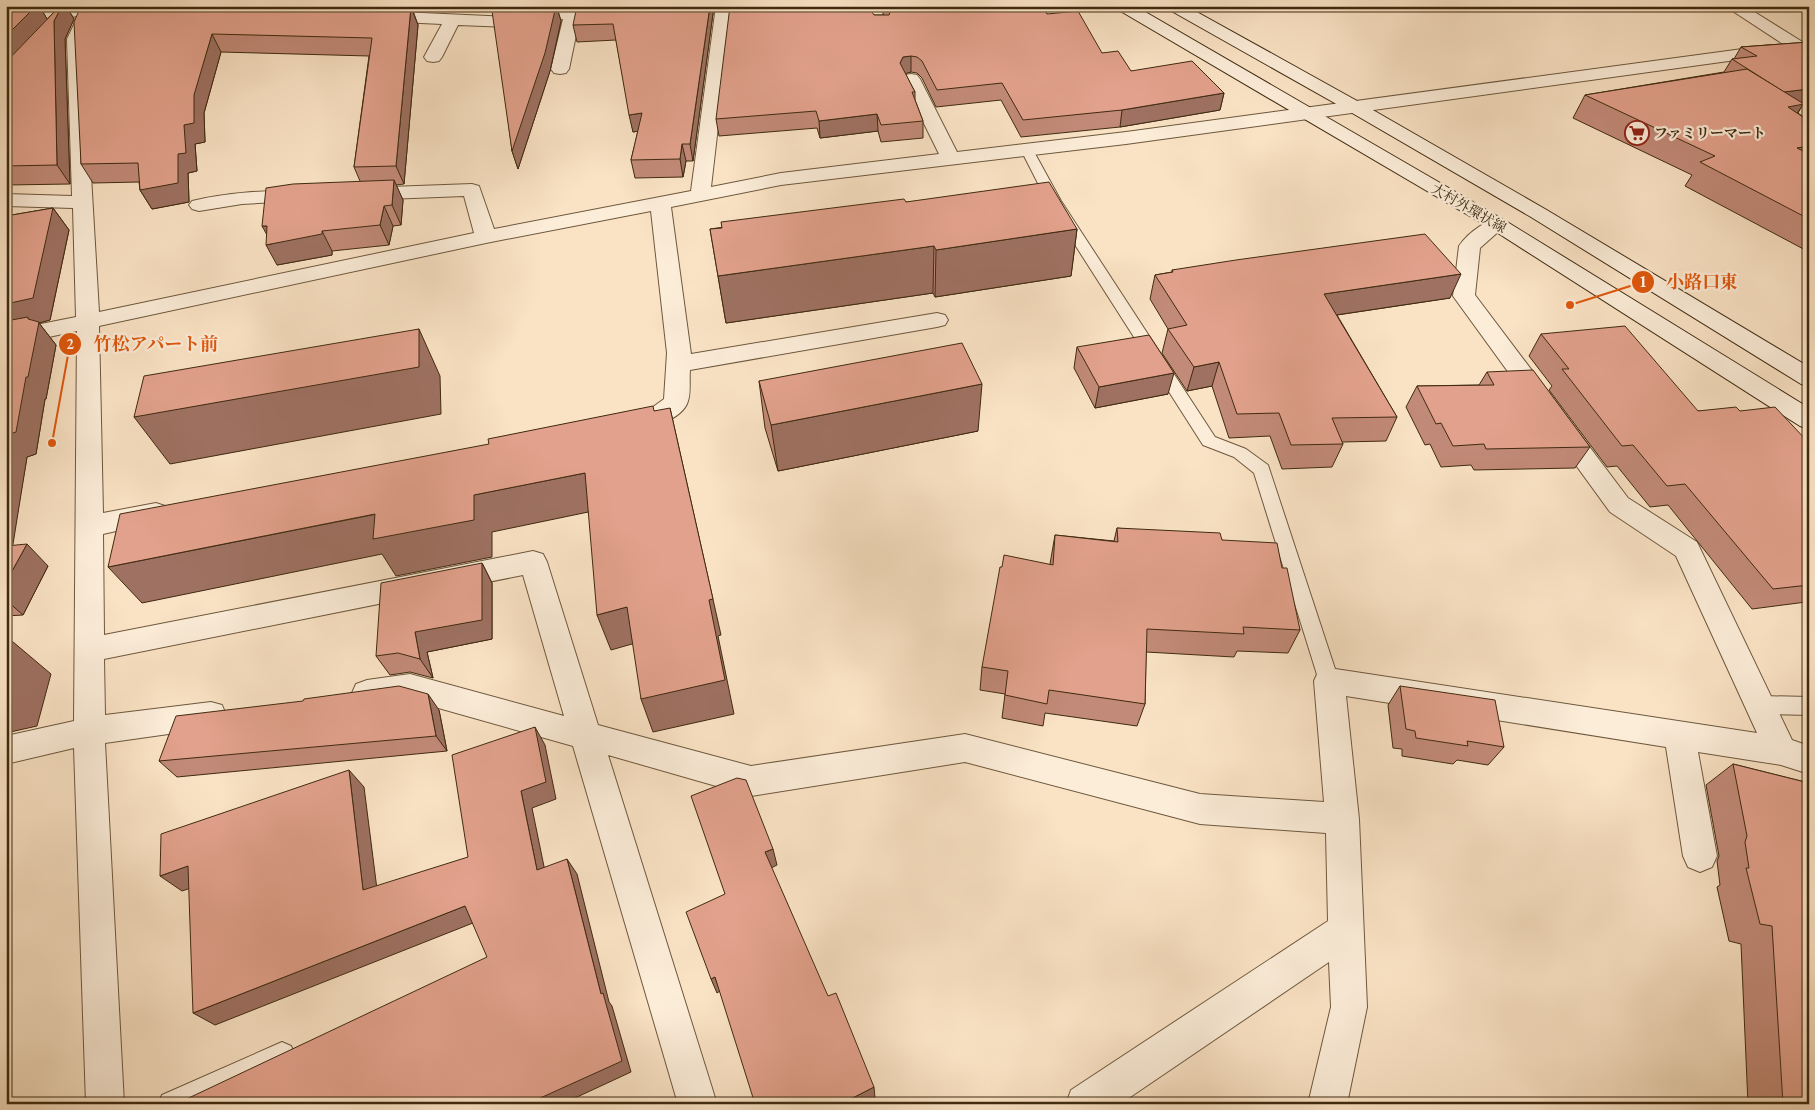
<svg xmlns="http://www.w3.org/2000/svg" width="1815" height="1110" font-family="'EB Garamond','Noto Serif JP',serif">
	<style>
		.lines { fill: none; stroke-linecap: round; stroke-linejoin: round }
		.lane-casing { stroke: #6e583d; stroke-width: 2 }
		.street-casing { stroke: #6e583d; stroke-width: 2 }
		.secondary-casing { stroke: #3f2a10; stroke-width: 2 }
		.lane { fill: #fcedd9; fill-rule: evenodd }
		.street { fill: #fcedd9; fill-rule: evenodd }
		.secondary { fill: #fcedd9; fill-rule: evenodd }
		.wall { fill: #c28a78; stroke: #3f2a10; fill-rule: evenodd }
		.shaded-wall { fill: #9e7162; stroke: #3f2a10 }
		.building { fill: #e2a18c; stroke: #3f2a10 }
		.labels { text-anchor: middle; stroke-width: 4.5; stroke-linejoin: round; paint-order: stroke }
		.far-poi-label { font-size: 14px; font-weight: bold; fill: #3f2a10; stroke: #fcedd9; text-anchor: start }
		.far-street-label { font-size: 14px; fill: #3f2a10; stroke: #fcedd9 }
		.leader { fill: none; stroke: #e0570c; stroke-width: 2 }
		.callout-dot { fill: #e0570c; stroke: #fcedd9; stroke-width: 2 }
		.mark-label { font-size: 15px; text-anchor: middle; font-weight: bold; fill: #fff }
		.callout-label { font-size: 18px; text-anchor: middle; font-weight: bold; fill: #e0570c; stroke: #fcedd9; stroke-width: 4.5; stroke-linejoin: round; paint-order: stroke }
	</style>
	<rect width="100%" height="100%" fill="#fae3c5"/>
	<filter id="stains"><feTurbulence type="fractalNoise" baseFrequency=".004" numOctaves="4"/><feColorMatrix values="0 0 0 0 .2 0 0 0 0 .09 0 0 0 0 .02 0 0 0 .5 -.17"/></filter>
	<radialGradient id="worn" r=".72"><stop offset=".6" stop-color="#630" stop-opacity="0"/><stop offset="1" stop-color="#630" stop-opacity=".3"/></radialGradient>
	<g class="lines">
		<defs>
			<g id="lane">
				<polygon points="1027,146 1033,150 1061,201 1215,437 1246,449 1268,465 1339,681 1336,687 1329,690 1322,687 1319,681 1254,473 1234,457 1203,445 1047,201 1021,150"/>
				<polygon points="1760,696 1809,697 1809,715 1760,714 1753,711 1750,705 1753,699"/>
				<polygon points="282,1042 291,1046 295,1055 291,1064 202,1104 158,1104 162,1095"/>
			</g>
			<g id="street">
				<path d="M79 6H99L83 39 99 312 474 233 464 196 362 200 355 198 352 194 355 190 362 188 472 184 479 186 494 229 691 191 716 6H732L711 187 781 173 939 154 902 79 905 75 911 74 917 75 920 79 957 152 1126 132 1772 45 1778 46 1780 50 1778 54 1772 55 1126 144 781 185 671 207 691 354 937 313 945 315 948 320 945 325 937 327 690 370C689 380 691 392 688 401 683 420 642 434 624 429L621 423 624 417 646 412 664 399 667 353 651 211 486 243 99 326 103 513 156 503 165 506 169 513 165 520 103 534 104 635 533 551 543 554 547 562 598 725 751 766 965 734 1200 794 1324 802 1314 681 1318 672 1329 668 1757 733 1676 556 1610 512 1453 296 1459 246C1468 233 1489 216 1504 220L1507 224 1480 248 1475 295 1628 498 1697 542 1792 740 1809 746V774L1781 765 1698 752 1717 856 1712 867 1700 872 1688 867 1683 856 1666 747 1346 696 1359 819 1367 1007 1347 1104H1308L1331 1007 1329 962 1120 1104H1066L1071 1090 1328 921 1326 833 1200 824 965 762 751 796 608 755 717 1104H678L573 746 410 700 367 706 356 702 352 693 356 684 367 680 410 674 564 716 523 575 104 659 105 715 211 702 222 705 226 715 222 725 211 728 105 743 124 1104H86L74 748 6 764V736L74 721 77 331 6 346V331L76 317 73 208 6 206V194L72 196 67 39 78 16 6 25V15Z"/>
				<polygon points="583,6 625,6 623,9 617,11 580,16 569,69 566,73 560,74 554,73 551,69 563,19 511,27 458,25 442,57 439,61 433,62 427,61 424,57 442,24 378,21 372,19 370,16 372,13 378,11 511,17"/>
				<polygon points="1725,6 1745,6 1809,46 1809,58 1803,57"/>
				<path d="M302 190 309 192 312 196 309 200 242 204 199 211 192 209 189 205 192 201C228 192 265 191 302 190Z"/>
			</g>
			<g id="secondary">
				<polygon points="1115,6 1135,6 1504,220 1809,408 1809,429 1800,426 1490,228 1117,9"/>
				<polygon points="1166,6 1186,6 1359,102 1545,209 1809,367 1809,386 1801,384 1531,217 1347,110 1168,9"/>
			</g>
		</defs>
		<use href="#lane" class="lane-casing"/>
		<use href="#street" class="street-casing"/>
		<use href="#secondary" class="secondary-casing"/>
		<use href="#lane" class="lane"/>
		<use href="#street" class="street"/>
		<use href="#secondary" class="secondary"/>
	</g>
	<g class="wall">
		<path d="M6 6H66L74 19 65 39 70 184 6 185ZM59 7 47 19 41 9Z"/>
		<polygon points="81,6 419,6 419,11 413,11 418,25 404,184 396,185 403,200 401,225 393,226 389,245 332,251 332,255 277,265 360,181 354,167 369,56 221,52 204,113 205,142 195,144 197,171 188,173 189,202 152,209 140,190 139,182 93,183 81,164"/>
		<polygon points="493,6 569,6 557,8 561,21 550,71 518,169 512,151 494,11"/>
		<polygon points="714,6 693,161 686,161 683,177 635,178 631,160 638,131 633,132 616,40 577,42 573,25"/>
		<polygon points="878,6 1042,6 1047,14 1102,53 1131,71 1224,93 1220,110 1120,127 1021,137 1001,100 936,107 922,78 917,73 911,72 905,73 915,92 915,100 923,121 923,138 881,142 878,131 820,138 817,128 719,136 716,119 874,15 884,15"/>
		<polygon points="1809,42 1802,106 1798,113 1809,121 1809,252 1685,186 1692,175 1573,118 1585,95 1724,72 1732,59 1734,59 1741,47"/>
		<polygon points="906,202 1077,229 1071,276 935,297 933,293 726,323 710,229"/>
		<polygon points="53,208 69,230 50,320 39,323 56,345 46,399 45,399 36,454 27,457 12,545 48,566 23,615 6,616 6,216"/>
		<polygon points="1172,270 1450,298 1337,315 1397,417 1386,441 1342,442 1343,444 1332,467 1282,469 1270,436 1229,438 1212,386 1187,391 1162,353 1168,329 1150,299 1155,275 1172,272"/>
		<polygon points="1541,334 1698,411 1740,411 1809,443 1809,607 1806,602 1752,609 1668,505 1650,507 1617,466 1607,467 1549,390 1552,386 1529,356"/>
		<polygon points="1077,347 1168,394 1095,408 1074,368"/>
		<polygon points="1487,372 1590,447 1575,468 1474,470 1471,465 1441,467 1430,444 1425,445 1406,407 1417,386 1479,385"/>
		<polygon points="759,381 978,431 778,471 765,428"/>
		<polygon points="1117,528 1222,540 1282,568 1300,630 1288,653 1237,651 1234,657 1146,652 1145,704 1137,726 1045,713 1043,726 1002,718 1005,694 980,690 982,667 1050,564 1055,535 1114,541"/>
		<polygon points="482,563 492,583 492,639 427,652 433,678 410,672 390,675 376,656"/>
		<polygon points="1400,686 1504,747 1488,765 1457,760 1453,764 1402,756 1402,749 1393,748 1388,705"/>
		<polygon points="439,710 447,751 177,777 159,761"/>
		<polygon points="1733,764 1809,783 1809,1104 1748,1104 1741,944 1729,941 1717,887 1720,885 1717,861 1719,856 1706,785"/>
	</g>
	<g class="shaded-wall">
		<polygon points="6,6 66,6 74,19 65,39 70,184 57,165 54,21 61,7 41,9 49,22 6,66"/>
		<polygon points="508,6 569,6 557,8 561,21 550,71 518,169 512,151 511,15"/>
		<polygon points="710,6 714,6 693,161 690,144"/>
		<polygon points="411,7 418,25 404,184 396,166"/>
		<polygon points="212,34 221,52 204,113 205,142 195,144 197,171 188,173 189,202 152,209 140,190 178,154 184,125"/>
		<polygon points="911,56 911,72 904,74 900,63 903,57"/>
		<polygon points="1809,89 1809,106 1802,106 1788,127 1782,92"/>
		<polygon points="1224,93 1220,110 1120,127 1122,110"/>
		<polygon points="642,113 645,130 633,132 629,115"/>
		<polygon points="877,114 878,131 820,138 819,121"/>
		<polygon points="682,144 686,161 683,177 680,159"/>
		<polygon points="1809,146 1809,167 1797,148"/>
		<polygon points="394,180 403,200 401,225 392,205"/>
		<polygon points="384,206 393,226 389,245 380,225"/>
		<polygon points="53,208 69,230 50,320 39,323 56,345 46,399 45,399 36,454 27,457 9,569 6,567 6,304"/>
		<polygon points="262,226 267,226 322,231 332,251 332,255 277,265 266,245 272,244"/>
		<polygon points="1077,229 1071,276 935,297 936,250"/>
		<polygon points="934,246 933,293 726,323 718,276"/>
		<polygon points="1461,274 1450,298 1316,318 1324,294"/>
		<polygon points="419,329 440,376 441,414 170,464 134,417"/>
		<polygon points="1219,362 1212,386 1187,391 1194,367"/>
		<polygon points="1174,373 1168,394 1095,408 1099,387"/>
		<polygon points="982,384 978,431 778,471 771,425"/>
		<polygon points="670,408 721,635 718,636 734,714 653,732 641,699"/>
		<polygon points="585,473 598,510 492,532 492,557 396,576 382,554 142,603 108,567"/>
		<polygon points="27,544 48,566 23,615 6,600 6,582"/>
		<polygon points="482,563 492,583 492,639 427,652 433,678 420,659 415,632"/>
		<polygon points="627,607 639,642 611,650 597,615"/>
		<polygon points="6,636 51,674 37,726 6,733"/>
		<polygon points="428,694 439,710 447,751 436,736"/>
		<polygon points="535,727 545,745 556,799 532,808 548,886 537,870 521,791"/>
		<polygon points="349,770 364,787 379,905 363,890"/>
		<polygon points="773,849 777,865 769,869 765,852"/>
		<polygon points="567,859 577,874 609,1002 612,1006 631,1072 562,1104 527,1104 601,994"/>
		<polygon points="188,866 209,882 182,891 160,876"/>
		<polygon points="465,906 478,921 215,1025 193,1013"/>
		<polygon points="715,977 720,991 717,993 711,979"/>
		<polygon points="874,1087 875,1098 864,1104 841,1104"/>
	</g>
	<g class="building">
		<polygon points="19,6 36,6 6,36 6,8"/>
		<polygon points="60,6 62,6 54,21 57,165 6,166 6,62"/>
		<polygon points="81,6 392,6 411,7 396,166 354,167 372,38 212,34 194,95 194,123 184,125 186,153 178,154 178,183 140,190 138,163 81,164 74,22"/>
		<polygon points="540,6 556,6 545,53 512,151 492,11 506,11"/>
		<polygon points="577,6 710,6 690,144 682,144 680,159 631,160 642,113 629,115 613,24 573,25"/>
		<polygon points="730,6 868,6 874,15 889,15 891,10 889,6 1042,6 1047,14 1078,11 1102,53 1118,51 1131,71 1192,61 1224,93 1122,110 1023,120 1002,83 937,90 922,61 917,57 911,56 903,57 900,63 915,92 912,92 923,121 881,125 877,114 819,121 816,111 716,119"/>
		<polygon points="1809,42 1809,89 1784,92 1732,59 1757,56 1741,47"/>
		<polygon points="1747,69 1804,104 1788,107 1809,121 1809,146 1797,148 1809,154 1809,219 1700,162 1715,156 1585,95"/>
		<polygon points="394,180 392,205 384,206 380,225 322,231 322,234 266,245 267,226 262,226 266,188 293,184"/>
		<polygon points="1049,182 1077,229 936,250 934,246 718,276 710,229 722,228 721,222 904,199 906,202"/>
		<polygon points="53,208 33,298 6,304 6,216"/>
		<polygon points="1425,234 1461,274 1324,294 1397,417 1332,418 1343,444 1291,445 1279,413 1237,414 1219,362 1194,367 1168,329 1187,325 1155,275 1173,272 1172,270 1236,260"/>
		<polygon points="28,317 28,319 39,322 28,377 26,377 16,432 7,435 6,437 6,321"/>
		<polygon points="1625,326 1698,411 1736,407 1740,411 1775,407 1809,443 1809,585 1773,589 1685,484 1667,486 1633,445 1622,446 1562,369 1569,369 1541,334"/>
		<polygon points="419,329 419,367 134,417 144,376"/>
		<polygon points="1149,335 1174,373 1099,387 1077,347"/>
		<polygon points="962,343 982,384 771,425 759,381"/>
		<polygon points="1533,370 1590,447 1486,449 1484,444 1453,446 1441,423 1436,424 1417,386 1494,385 1487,372"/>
		<polygon points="653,406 654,411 670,408 713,599 709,600 725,680 641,699 627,607 597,615 585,473 474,495 474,520 373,539 375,514 108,567 120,514 489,444 488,439"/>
		<polygon points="1117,528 1220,533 1222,540 1277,543 1282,568 1287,568 1300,630 1243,627 1244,634 1147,629 1145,704 1049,690 1047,704 1005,695 1008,671 982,667 1000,567 1002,567 1004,555 1053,565 1055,535 1118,542"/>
		<polygon points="27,544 6,582 6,546"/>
		<polygon points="482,563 482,620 415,632 420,659 398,653 376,656 381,583"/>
		<polygon points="399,686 428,694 436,736 159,761 176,716 303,701 304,699"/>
		<polygon points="1400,686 1495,700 1504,747 1467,741 1468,746 1416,738 1415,731 1406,729"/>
		<polygon points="535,727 546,782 521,791 537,870 567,859 601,994 603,993 622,1061 527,1104 176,1104 487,957 465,906 193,1013 188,866 160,876 161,834 349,770 363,890 468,857 452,755"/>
		<polygon points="1733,764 1809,783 1809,1104 1783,1104 1772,926 1760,924 1746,868 1749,868 1745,842 1747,836"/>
		<polygon points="737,778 746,780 773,849 765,852 828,996 836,993 874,1087 841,1104 755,1104 715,977 711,979 686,912 725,894 691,796"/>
	</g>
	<defs>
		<symbol id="supermarket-ring" viewBox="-11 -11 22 22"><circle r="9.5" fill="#fcedd9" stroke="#8f2418" stroke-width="1.5"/><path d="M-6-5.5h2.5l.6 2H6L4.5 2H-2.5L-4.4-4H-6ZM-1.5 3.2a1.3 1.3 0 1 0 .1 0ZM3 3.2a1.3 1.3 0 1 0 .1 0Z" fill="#8f2418"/></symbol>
	</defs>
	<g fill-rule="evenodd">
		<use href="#supermarket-ring" x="1623" y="119" width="28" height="28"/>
	</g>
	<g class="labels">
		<g class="far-poi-label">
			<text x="1654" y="138">ファミリーマート</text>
		</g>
		<g class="far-street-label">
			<text transform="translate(1469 208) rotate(30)" y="5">大村外環状線</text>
		</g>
	</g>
	<path class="leader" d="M1570 305L1643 282M52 443L70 344"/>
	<g class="callout-dot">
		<circle cx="1570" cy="305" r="5"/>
		<circle cx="52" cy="443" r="5"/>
		<circle cx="1643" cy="282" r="12"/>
		<circle cx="70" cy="344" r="12"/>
	</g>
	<g class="mark-label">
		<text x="1643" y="287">1</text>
		<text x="70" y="349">2</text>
	</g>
	<g class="callout-label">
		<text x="1702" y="288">小路口東</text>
		<text x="156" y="350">竹松アパート前</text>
	</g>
	<rect width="1815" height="1110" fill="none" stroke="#fae3c5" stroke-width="25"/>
	<rect x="8" y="8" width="1800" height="1095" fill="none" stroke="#3f2a10" stroke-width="2.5"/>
	<rect x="12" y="12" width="1790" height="1085" fill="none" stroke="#3f2a10"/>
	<rect width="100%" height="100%" filter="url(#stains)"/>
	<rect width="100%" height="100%" fill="url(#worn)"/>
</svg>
